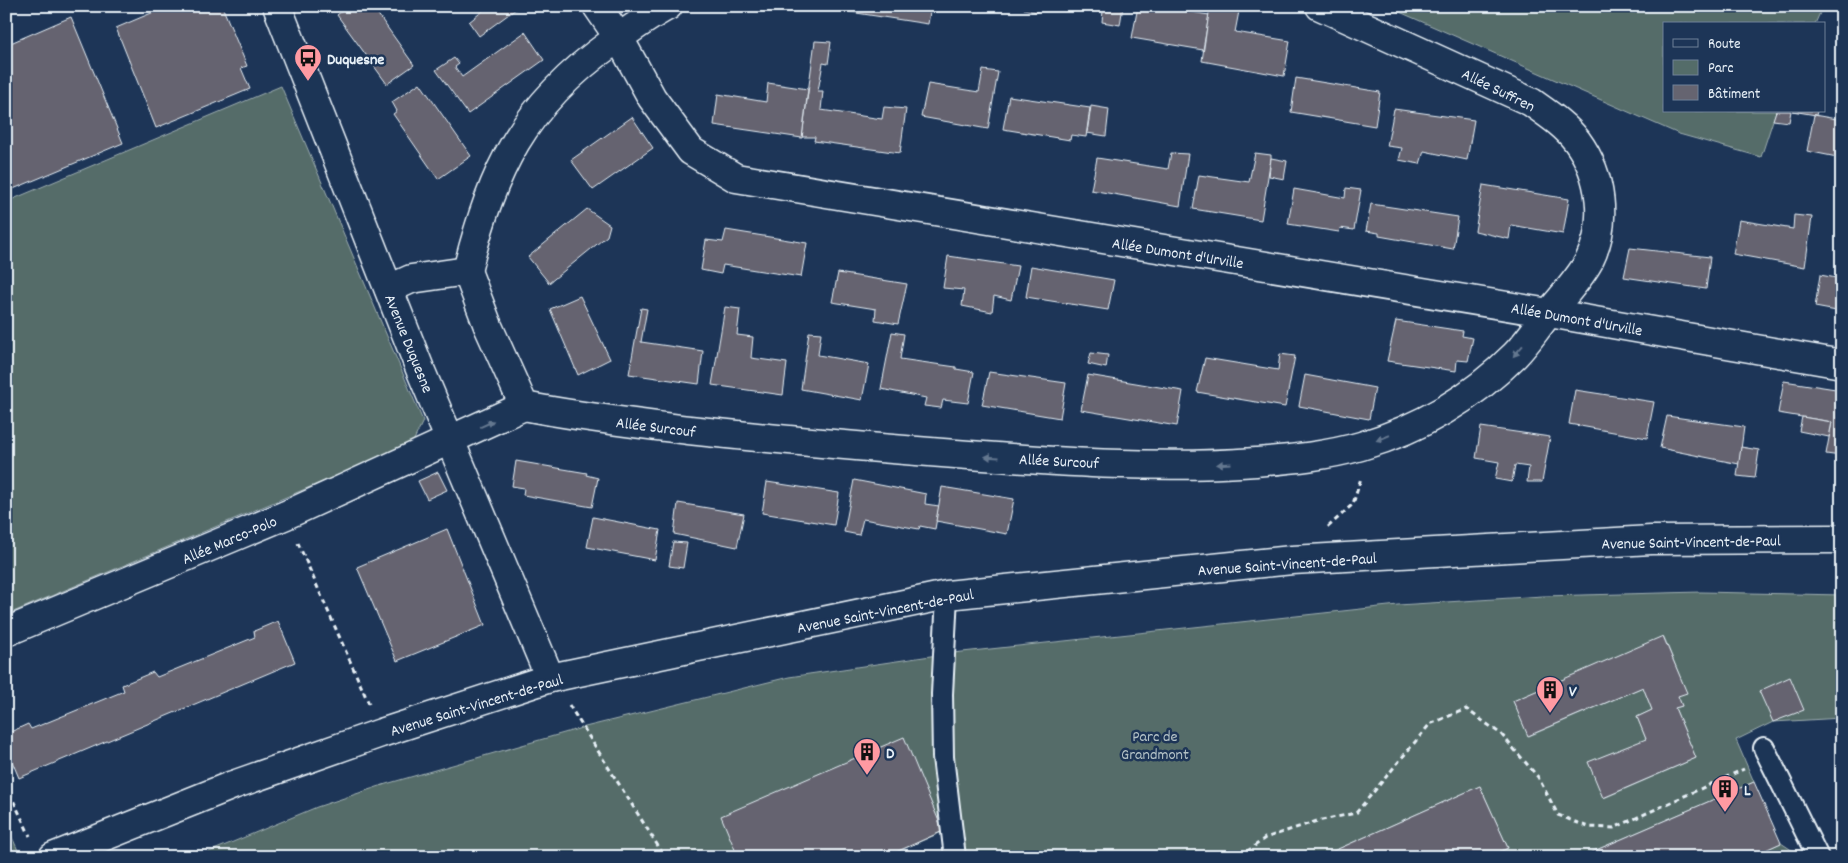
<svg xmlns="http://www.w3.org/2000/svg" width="1848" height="863" font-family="Dekko,sans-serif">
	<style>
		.green { fill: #546c69; stroke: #9eaeb0; fill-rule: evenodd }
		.building { fill: #656470; stroke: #e8f1f8 }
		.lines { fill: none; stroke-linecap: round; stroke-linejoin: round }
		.lane-casing { stroke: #e8f1f8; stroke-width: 24 }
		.street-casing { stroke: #e8f1f8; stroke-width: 31 }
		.secondary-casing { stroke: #e8f1f8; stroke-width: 31 }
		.path { stroke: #e8f1f8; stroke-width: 3; stroke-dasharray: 5 4; stroke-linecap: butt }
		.lane { stroke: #1d3557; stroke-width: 20 }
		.street { stroke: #1d3557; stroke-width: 28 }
		.secondary { stroke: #1d3557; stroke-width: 28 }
		.oneway { fill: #64778f }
		.labels { text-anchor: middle; stroke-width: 5; stroke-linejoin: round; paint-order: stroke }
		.poi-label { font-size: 16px; font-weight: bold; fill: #e8f1f8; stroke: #1d3557; text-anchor: start }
		.street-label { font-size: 16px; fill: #e8f1f8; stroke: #1d3557 }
		.park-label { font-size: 16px; fill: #b4c2c6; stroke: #1d3557 }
	</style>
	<rect width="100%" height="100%" fill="#1d3557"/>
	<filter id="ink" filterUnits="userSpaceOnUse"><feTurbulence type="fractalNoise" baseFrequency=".02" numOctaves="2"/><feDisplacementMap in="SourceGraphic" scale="10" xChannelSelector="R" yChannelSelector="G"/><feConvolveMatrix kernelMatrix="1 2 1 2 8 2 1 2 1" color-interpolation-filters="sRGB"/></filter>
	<g filter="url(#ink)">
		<g class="green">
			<polygon points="1386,6 1823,6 1815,24 1664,24 1664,111 1776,111 1761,157 1679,134"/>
			<polygon points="281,86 423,421 412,444 6,615 6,202"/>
			<path d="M1701 592 1842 595V718L1773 722 1736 740 1754 782 1580 857H1491L1508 848 1480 786 1320 857H957L942 832 885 857H197L317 807 386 784 585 727 789 677 944 654 1398 605 1543 596ZM1664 637 1686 692 1678 696 1682 706 1675 708 1696 758 1604 798 1646 739 1637 717 1652 710 1643 687 1529 736 1513 701Z"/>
			<polygon points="6,824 21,857 6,857"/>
			<polygon points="1781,843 1802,857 1750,857"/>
		</g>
		<g class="building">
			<polygon points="168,6 222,6 247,66 241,68 250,89 156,128 116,28"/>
			<polygon points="348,6 372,6 414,65 387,84 337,15"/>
			<polygon points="482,6 520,6 479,36 469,22 484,10"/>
			<polygon points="851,6 931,6 928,24 850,12"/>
			<polygon points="1024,6 1038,6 1037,12 1024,9"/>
			<polygon points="1077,6 1123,6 1120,25 1102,22 1103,10"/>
			<polygon points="1138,6 1157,6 1209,15 1203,50 1132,38"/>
			<polygon points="1210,6 1240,6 1235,32 1290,41 1284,76 1202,61"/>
			<polygon points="71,17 123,143 6,192 6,45"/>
			<polygon points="1842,26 1842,56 1837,55"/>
			<polygon points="525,32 544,60 468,114 436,70 454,58 459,64 455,67 462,77"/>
			<polygon points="815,41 831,42 828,64 823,63 818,91 823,91 821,110 882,119 884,107 906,109 900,153 814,141 815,137 802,137"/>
			<polygon points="983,70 998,72 988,129 921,117 928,84 979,92"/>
			<polygon points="1296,78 1380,92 1375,126 1291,112"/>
			<polygon points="420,83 471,156 438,179 393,114 397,111 392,102"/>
			<polygon points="768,83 808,89 802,138 714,125 718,94 766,102"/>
			<polygon points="1009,96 1090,108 1086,137 1071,135 1070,140 1003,129"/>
			<polygon points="1091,106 1109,109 1106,136 1087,133"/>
			<polygon points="1394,109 1474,120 1467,160 1424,151 1420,164 1399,160 1402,148 1387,146"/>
			<polygon points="1776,111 1791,111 1789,122 1773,120"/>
			<polygon points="1792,111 1817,111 1816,115"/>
			<polygon points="1814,115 1842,120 1842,158 1807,151"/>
			<polygon points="632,117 653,148 593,190 571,160"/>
			<polygon points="1171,153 1188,154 1180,206 1091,190 1097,158 1168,169"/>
			<polygon points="1255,153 1271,155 1271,158 1261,220 1193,209 1199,175 1249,182"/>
			<polygon points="1271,158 1287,161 1284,179 1269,176"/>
			<polygon points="1483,185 1569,199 1563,234 1511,225 1509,239 1475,231"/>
			<polygon points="1346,188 1361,190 1354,230 1340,228 1339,232 1288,224 1294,189 1345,198"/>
			<polygon points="1371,204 1458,217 1453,249 1379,236 1379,233 1366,231"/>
			<polygon points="587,209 610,225 607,236 549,283 528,257"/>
			<polygon points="1794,215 1812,217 1805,267 1733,254 1739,220 1793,229"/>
			<polygon points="726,230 807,243 801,277 723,265 721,274 701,270 706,240 723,242"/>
			<polygon points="1630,248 1710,257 1706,289 1624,277"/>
			<polygon points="948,256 1018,266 1011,300 994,296 992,312 962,306 964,290 943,288"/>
			<polygon points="1031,266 1114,280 1108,310 1026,297"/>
			<polygon points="838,273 907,284 898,324 875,320 876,309 832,302"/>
			<polygon points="1820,275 1842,279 1842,312 1815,307"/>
			<polygon points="580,296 610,359 578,375 550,309"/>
			<polygon points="725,307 740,309 737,335 753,337 751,358 787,363 783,395 712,385"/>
			<polygon points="641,308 647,309 641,342 703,351 699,384 629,374"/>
			<polygon points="1396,321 1463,331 1462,336 1473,338 1468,361 1457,360 1456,371 1387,361"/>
			<polygon points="809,332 821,333 818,355 869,364 862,400 801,389"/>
			<polygon points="892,332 904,334 900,359 956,367 956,369 974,372 968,403 943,400 941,408 924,406 926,398 881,389"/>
			<polygon points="1091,353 1108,355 1106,368 1088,364"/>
			<polygon points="1280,354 1295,356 1285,407 1197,392 1205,358 1278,370"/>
			<polygon points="989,372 1066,383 1060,418 982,405"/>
			<polygon points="1088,375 1183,391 1177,426 1081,410"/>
			<polygon points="1305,375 1375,388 1369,419 1299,406"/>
			<polygon points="1784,381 1842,390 1841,456 1826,454 1832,422 1778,413"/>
			<polygon points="1575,390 1654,402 1647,438 1569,424"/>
			<polygon points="1667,416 1744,427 1739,464 1660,448"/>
			<polygon points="1802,417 1832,422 1829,437 1799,431"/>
			<polygon points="1481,427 1550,437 1542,482 1527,482 1529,467 1515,465 1512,482 1495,479 1499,462 1476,458"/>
			<polygon points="1741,447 1759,450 1755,478 1737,476"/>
			<polygon points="516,461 587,473 586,475 598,478 592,507 523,495 524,488 512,486"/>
			<polygon points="438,472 447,490 427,499 418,481"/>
			<polygon points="854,480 926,494 925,504 939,506 935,529 920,526 919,529 863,519 859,535 844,532"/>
			<polygon points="767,482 839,493 834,525 762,513"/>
			<polygon points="942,487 1014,499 1007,534 936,521"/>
			<polygon points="678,503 744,514 737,547 674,534"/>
			<polygon points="593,517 660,530 655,560 587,547"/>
			<polygon points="447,529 485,625 397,661 357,567"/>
			<polygon points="673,542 687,543 683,568 669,566"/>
			<polygon points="278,621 295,662 19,778 6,747 6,734 28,724 31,729 124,691 122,685 153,672 157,677 255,637 254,631"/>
			<polygon points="1663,636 1687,693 1678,696 1682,706 1675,708 1696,758 1603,798 1588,762 1646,739 1637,717 1652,710 1643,687 1528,736 1513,701"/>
			<polygon points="1790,677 1804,710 1773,722 1759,691"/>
			<polygon points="904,737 943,831 885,857 738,857 721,816"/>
			<polygon points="1754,782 1781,843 1750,857 1580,857"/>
			<polygon points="1480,786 1508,848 1491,856 1320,857"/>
		</g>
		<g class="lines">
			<defs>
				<g id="lane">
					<polyline points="947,595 942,694 943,757 955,857"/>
					<polyline points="1764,748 1818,857"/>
				</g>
				<g id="street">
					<polyline points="277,6 420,369 550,678"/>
					<polyline points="597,6 619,38 652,98 691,151 736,178 1549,313 1842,364"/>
					<path d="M467 271C493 168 523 106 611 43 629 31 648 16 668 6"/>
					<path d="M389 289 411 279 467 271 488 326 524 406C579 417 634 423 689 430 782 440 876 448 969 455 1064 462 1161 469 1256 462 1291 459 1327 456 1361 446 1419 429 1472 398 1515 355 1527 343 1537 327 1548 314 1563 296 1578 281 1589 261 1608 223 1602 175 1577 141 1565 125 1548 114 1531 102L1320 6"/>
					<polyline points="6,632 286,515 524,406"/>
				</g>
				<polyline id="secondary" points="53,857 233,785 381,733 550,678 947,595 1292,560 1651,540 1842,539"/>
			</defs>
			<use href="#lane" class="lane-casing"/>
			<use href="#street" class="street-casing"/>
			<use href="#secondary" class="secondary-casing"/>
			<g class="path">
				<polyline points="1328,527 1353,504 1361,478"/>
				<polyline points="298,543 369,704"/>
				<polyline points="569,705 665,857"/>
				<polyline points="6,785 30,836"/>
				<polyline points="1240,857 1265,838 1317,821 1356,813 1430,724 1466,709 1501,734 1538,777 1558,815 1588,827 1614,828 1744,769"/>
			</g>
			<use href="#lane" class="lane"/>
			<use href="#street" class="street"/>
			<use href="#secondary" class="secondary"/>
		</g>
		<defs><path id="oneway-solid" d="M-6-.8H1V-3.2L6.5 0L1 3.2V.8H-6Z" transform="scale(1.25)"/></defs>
		<g class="oneway">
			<use href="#oneway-solid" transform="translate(1518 351) rotate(131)"/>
			<use href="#oneway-solid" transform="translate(487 424) rotate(-25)"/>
			<use href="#oneway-solid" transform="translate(1383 438) rotate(158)"/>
			<use href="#oneway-solid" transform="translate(992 457) rotate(-176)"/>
			<use href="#oneway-solid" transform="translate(1224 464) rotate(177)"/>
		</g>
	</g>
	<defs>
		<symbol id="bus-pin" viewBox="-11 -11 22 30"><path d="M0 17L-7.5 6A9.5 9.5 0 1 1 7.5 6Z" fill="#ff9aa2" stroke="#1d3557"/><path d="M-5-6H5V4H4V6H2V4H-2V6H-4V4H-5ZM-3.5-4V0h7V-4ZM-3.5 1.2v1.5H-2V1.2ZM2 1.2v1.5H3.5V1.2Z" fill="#111"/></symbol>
		<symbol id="building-pin" viewBox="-11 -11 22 30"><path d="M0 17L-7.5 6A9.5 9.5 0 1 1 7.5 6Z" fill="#ff9aa2" stroke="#1d3557"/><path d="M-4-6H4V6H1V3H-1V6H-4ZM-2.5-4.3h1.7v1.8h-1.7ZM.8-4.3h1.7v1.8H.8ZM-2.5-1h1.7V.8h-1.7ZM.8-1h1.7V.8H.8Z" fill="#111"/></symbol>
	</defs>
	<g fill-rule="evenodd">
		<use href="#bus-pin" x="292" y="42" width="32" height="43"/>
		<use href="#building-pin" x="1534" y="674" width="32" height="43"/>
		<use href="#building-pin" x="851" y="736" width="32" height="43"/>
		<use href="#building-pin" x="1709" y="773" width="32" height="43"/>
	</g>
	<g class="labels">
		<g class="poi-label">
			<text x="327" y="64">Duquesne</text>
			<text x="1569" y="696">V</text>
			<text x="886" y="758">D</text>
			<text x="1744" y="795">L</text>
		</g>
		<g class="street-label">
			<text transform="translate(1499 89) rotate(26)" y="6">Allée Suffren</text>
			<text transform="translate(1178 252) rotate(9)" y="6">Allée Dumont d'Urville</text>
			<text transform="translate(1577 318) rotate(10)" y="6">Allée Dumont d'Urville</text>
			<text transform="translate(410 343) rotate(68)" y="6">Avenue Duquesne</text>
			<text transform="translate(656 426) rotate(7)" y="6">Allée Surcouf</text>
			<text transform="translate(1059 460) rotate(3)" y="6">Allée Surcouf</text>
			<text transform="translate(229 539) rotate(-23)" y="6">Allée Marco-Polo</text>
			<text transform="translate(1691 541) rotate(-1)" y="6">Avenue Saint-Vincent-de-Paul</text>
			<text transform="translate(1287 563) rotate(-4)" y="6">Avenue Saint-Vincent-de-Paul</text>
			<text transform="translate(885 610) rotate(-11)" y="6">Avenue Saint-Vincent-de-Paul</text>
			<text transform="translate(476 704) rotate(-17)" y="6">Avenue Saint-Vincent-de-Paul</text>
		</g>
		<g class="park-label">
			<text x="1155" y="741">Parc de<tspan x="1155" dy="18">Grandmont</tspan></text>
		</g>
	</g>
	<rect width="1848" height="863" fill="none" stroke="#1d3557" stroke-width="25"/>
	<rect x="12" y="12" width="1823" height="838" fill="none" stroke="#e8f1f8" stroke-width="2" filter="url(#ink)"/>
	<rect x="1663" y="22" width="162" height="90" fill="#1d3557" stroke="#6e8097"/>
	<rect x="1673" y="39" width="25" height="8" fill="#1d3557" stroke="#6e8097"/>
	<text x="1708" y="48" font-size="15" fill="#e8f1f8">Route</text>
	<rect x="1673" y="60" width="25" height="15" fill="#546c69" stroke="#6e8097"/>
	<text x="1708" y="72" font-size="15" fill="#e8f1f8">Parc</text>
	<rect x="1673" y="85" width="25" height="15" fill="#656470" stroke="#6e8097"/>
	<text x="1708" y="98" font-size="15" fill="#e8f1f8">Bâtiment</text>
</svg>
